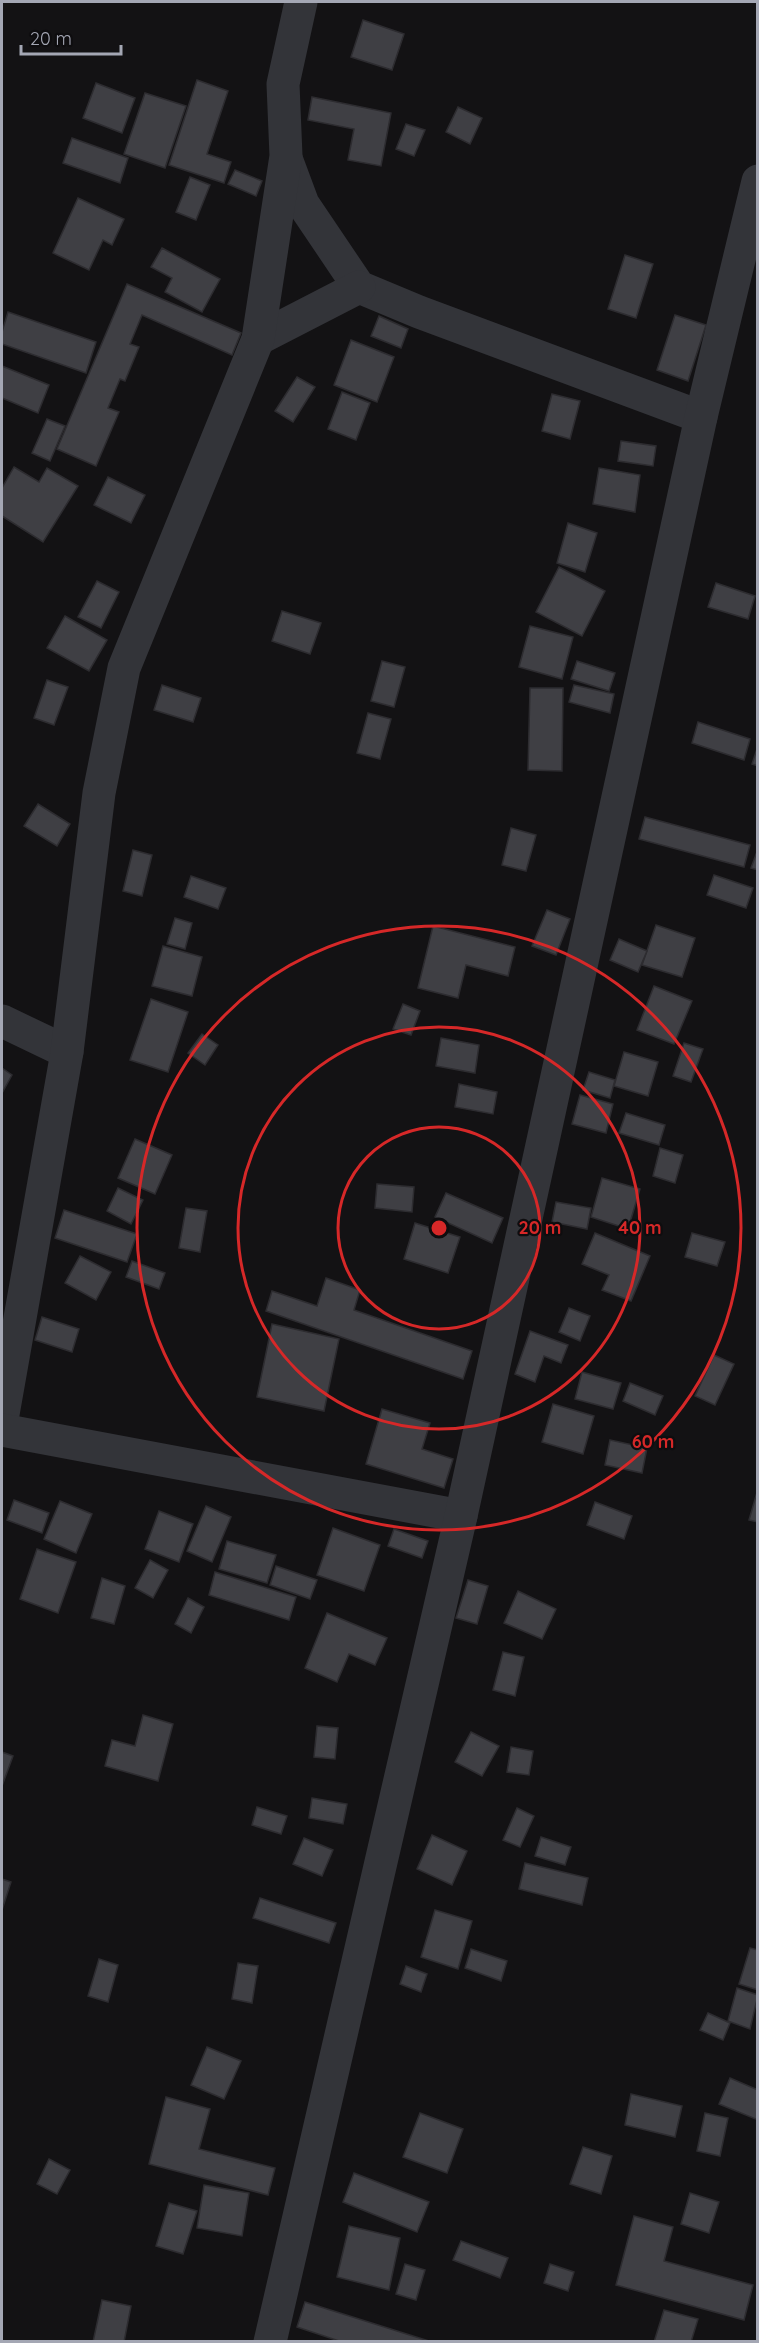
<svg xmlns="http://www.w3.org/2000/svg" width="759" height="2343" font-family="Quicksand,sans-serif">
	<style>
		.building { fill: #3f3f44; stroke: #2d2c30; stroke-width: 1.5 }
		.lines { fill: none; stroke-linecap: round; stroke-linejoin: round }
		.minor { stroke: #333439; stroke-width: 33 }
		.ring { fill: none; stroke: #d62828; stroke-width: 3 }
		.centre { fill: #d62828; stroke: #0e0d0f; stroke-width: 3 }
		.ring-label { font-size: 18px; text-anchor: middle; font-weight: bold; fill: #d62828; stroke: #0e0d0f; stroke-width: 4.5; stroke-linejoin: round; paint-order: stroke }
	</style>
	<rect width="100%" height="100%" fill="#131214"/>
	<g class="building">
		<polygon points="363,20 404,34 392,70 351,57"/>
		<polygon points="197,80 228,91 207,154 231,162 224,183 169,165"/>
		<polygon points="96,83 135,98 122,133 83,118"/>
		<polygon points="145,93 186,106 165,168 124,154"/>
		<polygon points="312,97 391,113 381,166 348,160 354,129 308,120"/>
		<polygon points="458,107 482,118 470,144 446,132"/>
		<polygon points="406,124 425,130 414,156 396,149"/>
		<polygon points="72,138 128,158 120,183 63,163"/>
		<polygon points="235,170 262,181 256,196 228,184"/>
		<polygon points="190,177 210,185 196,220 176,212"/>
		<polygon points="78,198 124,219 112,245 103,240 89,270 53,253"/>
		<polygon points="162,248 220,279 202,312 165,292 172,278 151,267"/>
		<polygon points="625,255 653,264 636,318 608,309"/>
		<polygon points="127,284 241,333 232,355 142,315 130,344 139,347 125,381 120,379 108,408 119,412 96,466 57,449"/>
		<polygon points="8,312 96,342 86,373 2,344 2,332"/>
		<polygon points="675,315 706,325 688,381 657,370"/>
		<polygon points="379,316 408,329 401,348 371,336"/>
		<polygon points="351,340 394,357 377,402 334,385"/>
		<polygon points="2,366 49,385 38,413 2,398"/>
		<polygon points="297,377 315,387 293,422 275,411"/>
		<polygon points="342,392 370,403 356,440 328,429"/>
		<polygon points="552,394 580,401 570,439 542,431"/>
		<polygon points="47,419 65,426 50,461 32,453"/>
		<polygon points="621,441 656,446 653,466 618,461"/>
		<polygon points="14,467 39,482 47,468 78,486 43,542 2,516 2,488"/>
		<polygon points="599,468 640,475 635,512 593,504"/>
		<polygon points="108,477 145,495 131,523 94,505"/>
		<polygon points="568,523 597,533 585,572 557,563"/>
		<polygon points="559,567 605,591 582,636 536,612"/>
		<polygon points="97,581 119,592 101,628 78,617"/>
		<polygon points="716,583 755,596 748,619 708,607"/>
		<polygon points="282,611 321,623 310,654 272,641"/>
		<polygon points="65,616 107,640 89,671 47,648"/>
		<polygon points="530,626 573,637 562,679 519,667"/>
		<polygon points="382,661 405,667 394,707 371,701"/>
		<polygon points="577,661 615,673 609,691 571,679"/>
		<polygon points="47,680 68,687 54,725 34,718"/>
		<polygon points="162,685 201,698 193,722 154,710"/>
		<polygon points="574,685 614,694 610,713 569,702"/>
		<polygon points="530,688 563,688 562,771 528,770"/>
		<polygon points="368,713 391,719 380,759 357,753"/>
		<polygon points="698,722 750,739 744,760 692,743"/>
		<polygon points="758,746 758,766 752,764"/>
		<polygon points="38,804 70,824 57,846 24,826"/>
		<polygon points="645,817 750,845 744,867 639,839"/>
		<polygon points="511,828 536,835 526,871 502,865"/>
		<polygon points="758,849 758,870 751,868"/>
		<polygon points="133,850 152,855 142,896 123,891"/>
		<polygon points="714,875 753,888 746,908 707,895"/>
		<polygon points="191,876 226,888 218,909 184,897"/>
		<polygon points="547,910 570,919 556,955 532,946"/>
		<polygon points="175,918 192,923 185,949 167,944"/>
		<polygon points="656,925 695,938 682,977 642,965"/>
		<polygon points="433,926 515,947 508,976 466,965 458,998 418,988"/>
		<polygon points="619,939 647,951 638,972 610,960"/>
		<polygon points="163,946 202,957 192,996 152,986"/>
		<polygon points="654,986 692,1001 674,1044 637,1030"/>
		<polygon points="151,999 188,1012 168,1072 130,1060"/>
		<polygon points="403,1004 420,1011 411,1035 393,1029"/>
		<polygon points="202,1034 218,1045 205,1065 188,1053"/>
		<polygon points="441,1038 479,1045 475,1073 436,1066"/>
		<polygon points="684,1043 703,1049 691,1082 673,1076"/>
		<polygon points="624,1052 658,1062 648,1096 614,1086"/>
		<polygon points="2,1068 12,1075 2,1093"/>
		<polygon points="589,1072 615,1080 610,1098 583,1090"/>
		<polygon points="459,1084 497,1092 493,1114 455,1107"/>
		<polygon points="580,1095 613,1104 606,1133 572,1124"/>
		<polygon points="626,1113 665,1125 659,1145 619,1133"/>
		<polygon points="135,1139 172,1155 155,1194 118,1178"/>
		<polygon points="660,1148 683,1155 675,1183 653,1176"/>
		<polygon points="602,1178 640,1189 628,1229 591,1217"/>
		<polygon points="377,1184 414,1187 412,1212 375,1208"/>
		<polygon points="118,1188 143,1200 131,1224 107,1211"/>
		<polygon points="446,1193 503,1218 492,1243 435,1217"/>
		<polygon points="556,1202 591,1208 587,1229 552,1222"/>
		<polygon points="186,1208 207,1211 200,1252 179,1248"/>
		<polygon points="64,1210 137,1234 127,1262 55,1238"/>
		<polygon points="415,1223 460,1237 448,1273 404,1259"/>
		<polygon points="595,1233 650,1256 631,1301 602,1290 609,1275 582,1264"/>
		<polygon points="692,1233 725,1242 717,1266 685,1257"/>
		<polygon points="80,1256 111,1272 96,1300 65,1283"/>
		<polygon points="132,1261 165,1273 159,1289 126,1277"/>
		<polygon points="326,1278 360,1290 354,1310 472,1351 463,1379 266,1311 272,1291 317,1306"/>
		<polygon points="569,1308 590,1316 580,1341 559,1332"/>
		<polygon points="42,1317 79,1329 72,1352 35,1340"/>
		<polygon points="272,1324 339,1339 324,1411 257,1397"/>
		<polygon points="530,1331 568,1345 561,1363 544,1356 535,1382 515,1374"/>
		<polygon points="714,1355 734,1364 715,1405 695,1396"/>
		<polygon points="582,1372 621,1383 613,1409 575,1399"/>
		<polygon points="630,1383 663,1396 655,1415 623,1401"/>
		<polygon points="553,1404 594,1416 583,1454 542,1442"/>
		<polygon points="382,1409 430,1423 422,1449 453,1459 444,1488 366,1464"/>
		<polygon points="610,1440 647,1448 642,1473 605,1465"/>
		<polygon points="758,1489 758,1522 749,1520"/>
		<polygon points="14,1500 49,1513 42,1533 7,1520"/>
		<polygon points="60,1501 92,1514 76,1553 44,1539"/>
		<polygon points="595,1502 632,1516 624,1539 587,1525"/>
		<polygon points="206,1506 231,1517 212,1562 187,1551"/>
		<polygon points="159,1511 193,1524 179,1562 145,1549"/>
		<polygon points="333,1528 380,1545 364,1591 317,1575"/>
		<polygon points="394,1529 428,1541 422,1558 388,1546"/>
		<polygon points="227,1541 276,1555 267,1583 219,1569"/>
		<polygon points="37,1549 76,1562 58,1613 20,1599"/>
		<polygon points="150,1560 168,1570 153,1598 135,1588"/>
		<polygon points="276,1566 317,1580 310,1599 270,1585"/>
		<polygon points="215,1572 296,1597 289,1620 209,1595"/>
		<polygon points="102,1578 125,1586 114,1624 91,1618"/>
		<polygon points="468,1580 488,1586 477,1624 456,1618"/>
		<polygon points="518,1591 556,1609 542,1639 504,1623"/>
		<polygon points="188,1598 204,1607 191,1633 175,1624"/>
		<polygon points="327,1613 387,1638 375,1665 349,1654 337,1682 305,1668"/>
		<polygon points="503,1652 524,1657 515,1696 493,1690"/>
		<polygon points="143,1715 173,1724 158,1781 105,1766 112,1740 135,1746"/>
		<polygon points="317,1726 338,1728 335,1759 314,1757"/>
		<polygon points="471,1732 499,1746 482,1776 455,1762"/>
		<polygon points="511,1747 533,1751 529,1775 507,1772"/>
		<polygon points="2,1752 13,1756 2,1786"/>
		<polygon points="312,1798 347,1804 343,1824 309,1818"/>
		<polygon points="257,1807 287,1816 281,1834 252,1825"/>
		<polygon points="517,1808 534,1816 520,1847 503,1840"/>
		<polygon points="432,1835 467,1851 452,1885 417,1869"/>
		<polygon points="541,1837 571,1847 565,1865 535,1856"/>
		<polygon points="304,1838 333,1850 322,1876 293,1864"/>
		<polygon points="525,1863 588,1878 582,1905 519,1889"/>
		<polygon points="2,1879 11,1882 2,1910"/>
		<polygon points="260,1898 336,1923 329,1943 253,1918"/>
		<polygon points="435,1910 472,1921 458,1969 421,1957"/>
		<polygon points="750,1948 758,1950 758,1990 739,1984"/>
		<polygon points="471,1949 507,1961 501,1981 465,1968"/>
		<polygon points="99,1959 118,1965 108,2002 88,1996"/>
		<polygon points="238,1963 258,1966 252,2003 232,1999"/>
		<polygon points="406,1966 427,1974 421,1992 400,1984"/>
		<polygon points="737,1988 758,1995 750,2029 728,2021"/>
		<polygon points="708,2013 730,2023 723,2040 700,2030"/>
		<polygon points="207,2047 241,2061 224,2099 191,2085"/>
		<polygon points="730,2078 758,2090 758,2120 719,2104"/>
		<polygon points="631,2094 682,2106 675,2137 625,2125"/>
		<polygon points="166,2097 210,2109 199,2149 275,2168 268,2195 149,2164"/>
		<polygon points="420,2113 463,2129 447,2173 403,2157"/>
		<polygon points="705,2113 728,2118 720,2156 697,2151"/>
		<polygon points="583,2147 612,2156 601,2194 570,2184"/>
		<polygon points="49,2159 70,2170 57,2194 37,2184"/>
		<polygon points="354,2173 429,2202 417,2232 343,2202"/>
		<polygon points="204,2185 249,2193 242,2236 197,2228"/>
		<polygon points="690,2193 719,2202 709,2233 681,2224"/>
		<polygon points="169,2203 197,2211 183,2254 156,2246"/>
		<polygon points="634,2216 673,2227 664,2261 753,2285 744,2320 616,2285"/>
		<polygon points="349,2226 400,2238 389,2290 337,2277"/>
		<polygon points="461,2241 508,2258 500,2278 453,2260"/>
		<polygon points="405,2264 425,2270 416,2300 396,2294"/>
		<polygon points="550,2264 574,2272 568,2291 544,2283"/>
		<polygon points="102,2300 131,2306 124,2342 93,2342"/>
		<polygon points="305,2302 432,2342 342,2342 297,2327"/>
		<polygon points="664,2310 698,2319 691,2342 654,2342"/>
	</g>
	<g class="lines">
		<g class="minor">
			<polyline points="287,161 303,204 359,287 419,312 701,417"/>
			<polyline points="258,339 359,287"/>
			<polyline points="2,1021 67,1052"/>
			<polyline points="2,1420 67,1052 99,793 124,668 258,339 286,156 283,84 301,2"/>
			<polyline points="2,1430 461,1516"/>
			<polyline points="270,2342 461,1516 701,417 758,181"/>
		</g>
	</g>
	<g class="ring">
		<circle cx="439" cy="1228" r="101"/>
		<circle cx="439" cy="1228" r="201"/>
		<circle cx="439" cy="1228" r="302"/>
	</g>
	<circle cx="439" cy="1228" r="9" class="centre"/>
	<g class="ring-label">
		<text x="540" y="1234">20 m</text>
		<text x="640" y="1234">40 m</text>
		<text x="653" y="1448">60 m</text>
	</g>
	<rect width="759" height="2343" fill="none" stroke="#a4a7b4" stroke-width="6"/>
	<path d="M21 45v9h100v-9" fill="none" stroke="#a4a7b4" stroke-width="3"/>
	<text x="30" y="45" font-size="18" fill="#a4a7b4" stroke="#0e0d0f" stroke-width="4.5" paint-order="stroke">20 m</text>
</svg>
